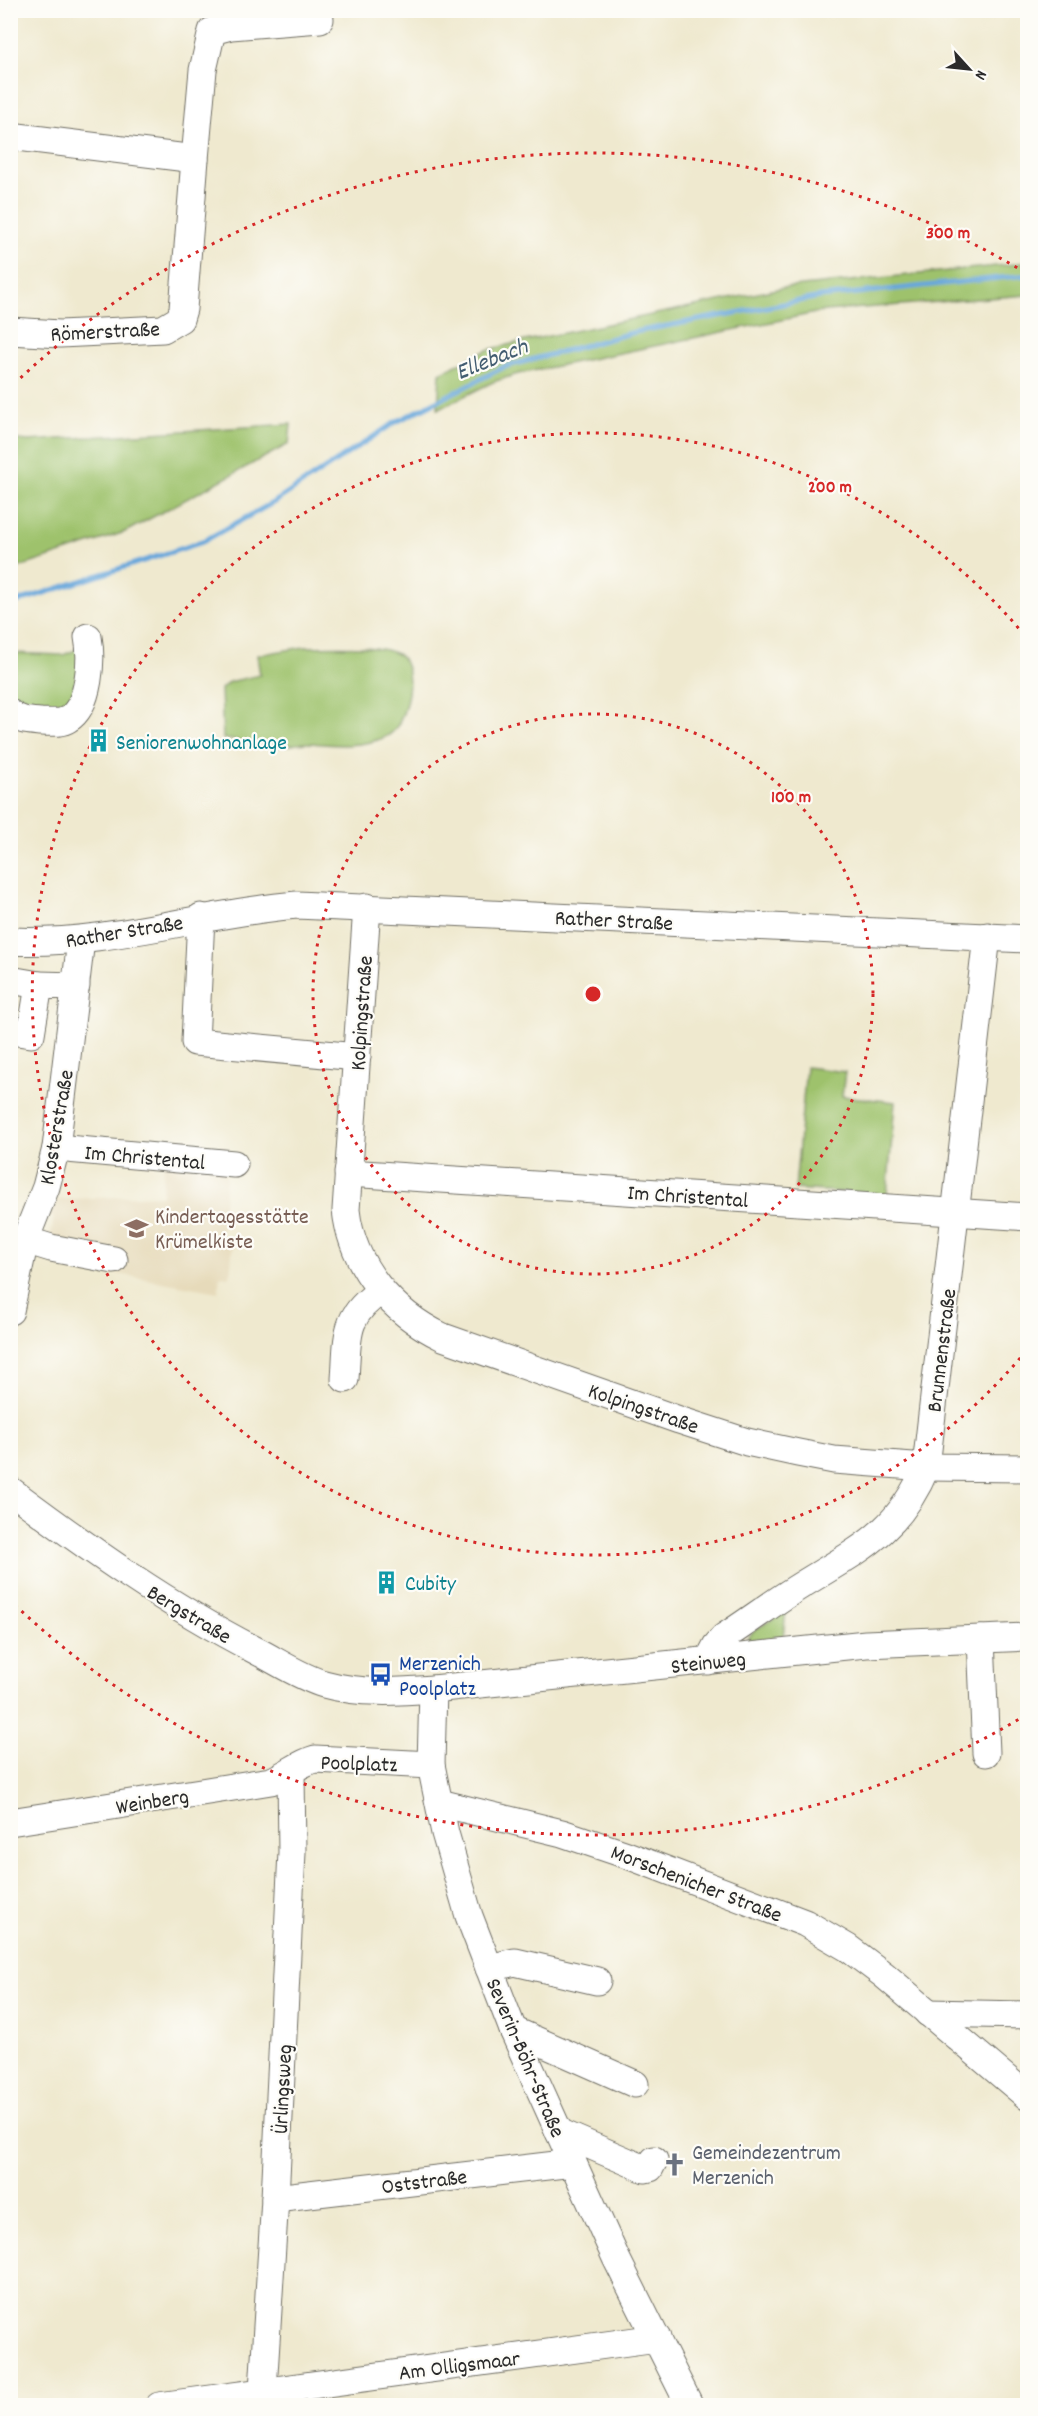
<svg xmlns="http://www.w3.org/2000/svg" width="1038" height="2416" font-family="Dekko,sans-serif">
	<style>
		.built { fill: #e6daba }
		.green { fill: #9ec26c; stroke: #64764c; stroke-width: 1.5 }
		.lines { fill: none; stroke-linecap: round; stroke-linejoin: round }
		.stream { stroke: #68a7db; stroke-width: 5 }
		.minor-casing { stroke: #706e64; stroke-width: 29 }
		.minor { stroke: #fff; stroke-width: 27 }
		.ring { fill: none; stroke: #d62828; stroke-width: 3; stroke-dasharray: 3 6 }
		.labels { text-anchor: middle; stroke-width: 4.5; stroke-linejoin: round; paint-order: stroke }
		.street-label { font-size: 22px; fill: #2b2b2b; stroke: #fdfcf7 }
		.culture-label { font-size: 22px; fill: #0d838f; stroke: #fdfcf7; text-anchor: start }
		.education-label { font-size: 22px; fill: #785e54; stroke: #fdfcf7; text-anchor: start }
		.transit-label { font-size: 22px; fill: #164399; stroke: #fdfcf7; text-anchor: start }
		.worship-label { font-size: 22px; fill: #5b616d; stroke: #fdfcf7; text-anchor: start }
		.water-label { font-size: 24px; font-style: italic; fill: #435d71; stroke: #fdfcf7 }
		.centre { fill: #d62828; stroke: #fdfcf7; stroke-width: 3 }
		.ring-label { font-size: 18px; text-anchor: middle; font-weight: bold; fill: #d62828; stroke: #fdfcf7; stroke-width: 4.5; stroke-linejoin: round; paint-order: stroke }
	</style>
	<rect width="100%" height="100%" fill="#fdfcf7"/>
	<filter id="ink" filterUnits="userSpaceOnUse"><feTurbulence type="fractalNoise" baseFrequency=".0167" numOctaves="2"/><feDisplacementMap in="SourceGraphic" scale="12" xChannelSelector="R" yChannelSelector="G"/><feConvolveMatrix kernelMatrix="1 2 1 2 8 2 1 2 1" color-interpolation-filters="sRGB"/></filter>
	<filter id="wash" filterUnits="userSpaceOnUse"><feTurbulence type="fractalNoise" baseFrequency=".008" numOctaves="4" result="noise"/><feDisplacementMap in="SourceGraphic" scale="24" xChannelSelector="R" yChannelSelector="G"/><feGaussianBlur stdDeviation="1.35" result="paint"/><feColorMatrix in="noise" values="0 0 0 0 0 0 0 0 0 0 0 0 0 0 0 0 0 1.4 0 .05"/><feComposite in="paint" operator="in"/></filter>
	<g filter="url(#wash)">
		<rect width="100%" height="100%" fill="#efe9cf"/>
		<polygon class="built" points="164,1163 227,1168 221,1238 233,1240 230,1277 220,1276 218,1292 46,1261 54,1217 39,1214 45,1200 162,1195"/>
		<g class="green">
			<polygon points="1027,261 1027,295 825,311 518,374 493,382 438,409 440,373 487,350 520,342 782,288 1016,264"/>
			<polygon points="291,424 289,444 125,532 11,570 11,439 28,441"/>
			<polygon points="85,646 67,716 11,705 10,653 63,655"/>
			<path d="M304 647C326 647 377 644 395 653 412 661 410 689 406 703 403 715 398 732 385 737 361 748 334 745 309 743 300 742 291 746 282 746 262 744 242 741 223 739L221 689 229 682 260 675 257 655Z"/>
			<polygon points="806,1067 845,1072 842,1096 895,1102 887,1195 795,1189"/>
			<polygon points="786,1611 783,1637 745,1643 753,1631"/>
		</g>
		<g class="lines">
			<polyline class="stream" points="10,604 202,542 276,501 394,423 504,367 635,332 820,297 1028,275"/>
		</g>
	</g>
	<g filter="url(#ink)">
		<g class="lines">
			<defs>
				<g id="minor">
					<polyline points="10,136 195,159 183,309 180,319 163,329 60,334 10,331"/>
					<polyline points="195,159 203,70 212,31 231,26 320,19"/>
					<path d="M10 713C19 721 30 721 41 722 49 722 61 724 68 719 90 706 92 658 88 637"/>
					<path d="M367 907 346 1210C352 1266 392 1313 443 1337L679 1420 747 1442 798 1453 834 1460 926 1467 1028 1468"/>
					<polyline points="201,917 195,1042 357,1057"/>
					<path d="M10 941C108 946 201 913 297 905L1028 939"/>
					<polyline points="10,980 39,985"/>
					<polyline points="10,1031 31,1034 39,985 76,986"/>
					<polyline points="56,1148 234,1164"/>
					<polyline points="348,1173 1028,1217"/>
					<polyline points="25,1240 51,1248 114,1260"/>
					<polyline points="10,1311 25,1240 46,1187 56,1148 81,940"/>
					<path d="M345 1379C348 1337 343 1316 381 1291"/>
					<path d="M10 1490C89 1549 168 1605 255 1650 277 1661 300 1677 324 1684 360 1694 397 1692 433 1689L866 1644 1028 1637"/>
					<polyline points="981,1639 986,1753"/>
					<path d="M708 1661 716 1646 724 1637C746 1623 767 1607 789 1593 850 1553 896 1539 926 1467L987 936"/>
					<polyline points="433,1689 431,1765 445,1833 469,1916 513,2030 573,2163 616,2258 690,2406"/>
					<polyline points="440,1803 562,1833 627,1855 805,1923 848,1948 884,1975 1028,2097"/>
					<path d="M10 1822 271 1781C286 1775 300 1763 315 1759L431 1765"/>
					<polyline points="489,1968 515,1962 597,1981"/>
					<polyline points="928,2013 1028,2015"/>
					<polyline points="513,2030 635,2084"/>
					<polyline points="559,2132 645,2169 650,2168 654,2160"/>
					<polyline points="275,2198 573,2163"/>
					<polyline points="159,2406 657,2338"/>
					<polyline points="262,2406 275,2198 292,1852 291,1772"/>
				</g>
			</defs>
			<use href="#minor" class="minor-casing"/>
			<use href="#minor" class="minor"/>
		</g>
	</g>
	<g class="ring">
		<circle cx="593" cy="994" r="280"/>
		<path d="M1026 1351A561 561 0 1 1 1026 637"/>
		<path d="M1026 1715A841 841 0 0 1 14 1604M14 384A841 841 0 0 1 1026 273"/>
	</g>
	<defs>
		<symbol id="building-bare" viewBox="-9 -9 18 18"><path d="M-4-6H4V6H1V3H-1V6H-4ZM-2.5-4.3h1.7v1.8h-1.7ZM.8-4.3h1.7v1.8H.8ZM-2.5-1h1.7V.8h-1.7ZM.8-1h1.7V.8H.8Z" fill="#0f9aa8" stroke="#fdfcf7" stroke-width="2.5" paint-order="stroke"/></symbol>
		<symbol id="school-bare" viewBox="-9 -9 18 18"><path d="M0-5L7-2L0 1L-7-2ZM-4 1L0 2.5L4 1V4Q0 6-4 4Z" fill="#8d6e63" stroke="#fdfcf7" stroke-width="2.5" paint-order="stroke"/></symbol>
		<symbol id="bus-bare" viewBox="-9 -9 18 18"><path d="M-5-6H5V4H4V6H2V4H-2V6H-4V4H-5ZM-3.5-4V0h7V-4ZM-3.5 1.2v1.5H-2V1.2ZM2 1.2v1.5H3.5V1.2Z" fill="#1a4fb4" stroke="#fdfcf7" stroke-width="2.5" paint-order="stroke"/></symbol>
		<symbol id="church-bare" viewBox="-9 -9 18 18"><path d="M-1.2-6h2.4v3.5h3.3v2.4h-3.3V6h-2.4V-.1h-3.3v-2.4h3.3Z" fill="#6b7280" stroke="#fdfcf7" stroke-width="2.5" paint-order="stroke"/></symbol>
	</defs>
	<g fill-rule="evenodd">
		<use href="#building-bare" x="82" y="724" width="33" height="33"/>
		<use href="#school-bare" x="120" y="1212" width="33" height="33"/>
		<use href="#building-bare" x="370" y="1566" width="33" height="33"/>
		<use href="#bus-bare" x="364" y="1658" width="33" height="33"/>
		<use href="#church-bare" x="658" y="2148" width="33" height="33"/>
	</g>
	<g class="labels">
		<g class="street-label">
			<text transform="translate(105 330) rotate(-3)" y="8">Römerstraße</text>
			<text transform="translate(614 919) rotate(3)" y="8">Rather Straße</text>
			<text transform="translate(124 930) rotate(-9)" y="8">Rather Straße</text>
			<text transform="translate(360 1013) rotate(-86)" y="8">Kolpingstraße</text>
			<text transform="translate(55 1127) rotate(-80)" y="8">Klosterstraße</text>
			<text transform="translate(145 1156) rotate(5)" y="8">Im Christental</text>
			<text transform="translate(688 1195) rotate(4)" y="8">Im Christental</text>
			<text transform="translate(940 1350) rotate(-83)" y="8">Brunnenstraße</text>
			<text transform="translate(644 1407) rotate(19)" y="8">Kolpingstraße</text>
			<text transform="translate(190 1613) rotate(31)" y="8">Bergstraße</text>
			<text transform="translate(708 1661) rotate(-6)" y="8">Steinweg</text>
			<text transform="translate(359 1762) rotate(2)" y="8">Poolplatz</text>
			<text transform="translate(152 1800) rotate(-9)" y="8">Weinberg</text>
			<text transform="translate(697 1882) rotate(21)" y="8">Morschenicher Straße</text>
			<text transform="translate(527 2057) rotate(67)" y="8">Severin-Böhr-Straße</text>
			<text transform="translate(281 2089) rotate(-87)" y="8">Ürlingsweg</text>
			<text transform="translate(424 2180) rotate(-7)" y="8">Oststraße</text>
			<text transform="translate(459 2364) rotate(-7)" y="8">Am Olligsmaar</text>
		</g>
		<g class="culture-label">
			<text x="116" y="749">Seniorenwohnanlage</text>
			<text x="405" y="1590">Cubity</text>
		</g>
		<g class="education-label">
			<text x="155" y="1223">Kindertagesstätte<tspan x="155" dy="25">Krümelkiste</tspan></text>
		</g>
		<g class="transit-label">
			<text x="399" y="1670">Merzenich<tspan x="399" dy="25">Poolplatz</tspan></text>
		</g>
		<g class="worship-label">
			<text x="692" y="2159">Gemeindezentrum<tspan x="692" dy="25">Merzenich</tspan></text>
		</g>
		<g class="water-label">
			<text transform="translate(491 358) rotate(-22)" y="8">Ellebach</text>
		</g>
	</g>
	<circle cx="593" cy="994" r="9" class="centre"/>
	<g class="ring-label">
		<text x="948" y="238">300 m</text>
		<text x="830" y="492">200 m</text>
		<text x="791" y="802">100 m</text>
	</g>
	<rect width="1038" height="2416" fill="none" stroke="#fdfcf7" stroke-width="36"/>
	<g transform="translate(969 69) rotate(117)" stroke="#fdfcf7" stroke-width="4.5" paint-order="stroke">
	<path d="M0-4.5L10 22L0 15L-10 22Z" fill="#2b2b2b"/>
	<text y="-9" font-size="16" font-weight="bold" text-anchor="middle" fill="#2b2b2b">N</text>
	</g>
</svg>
